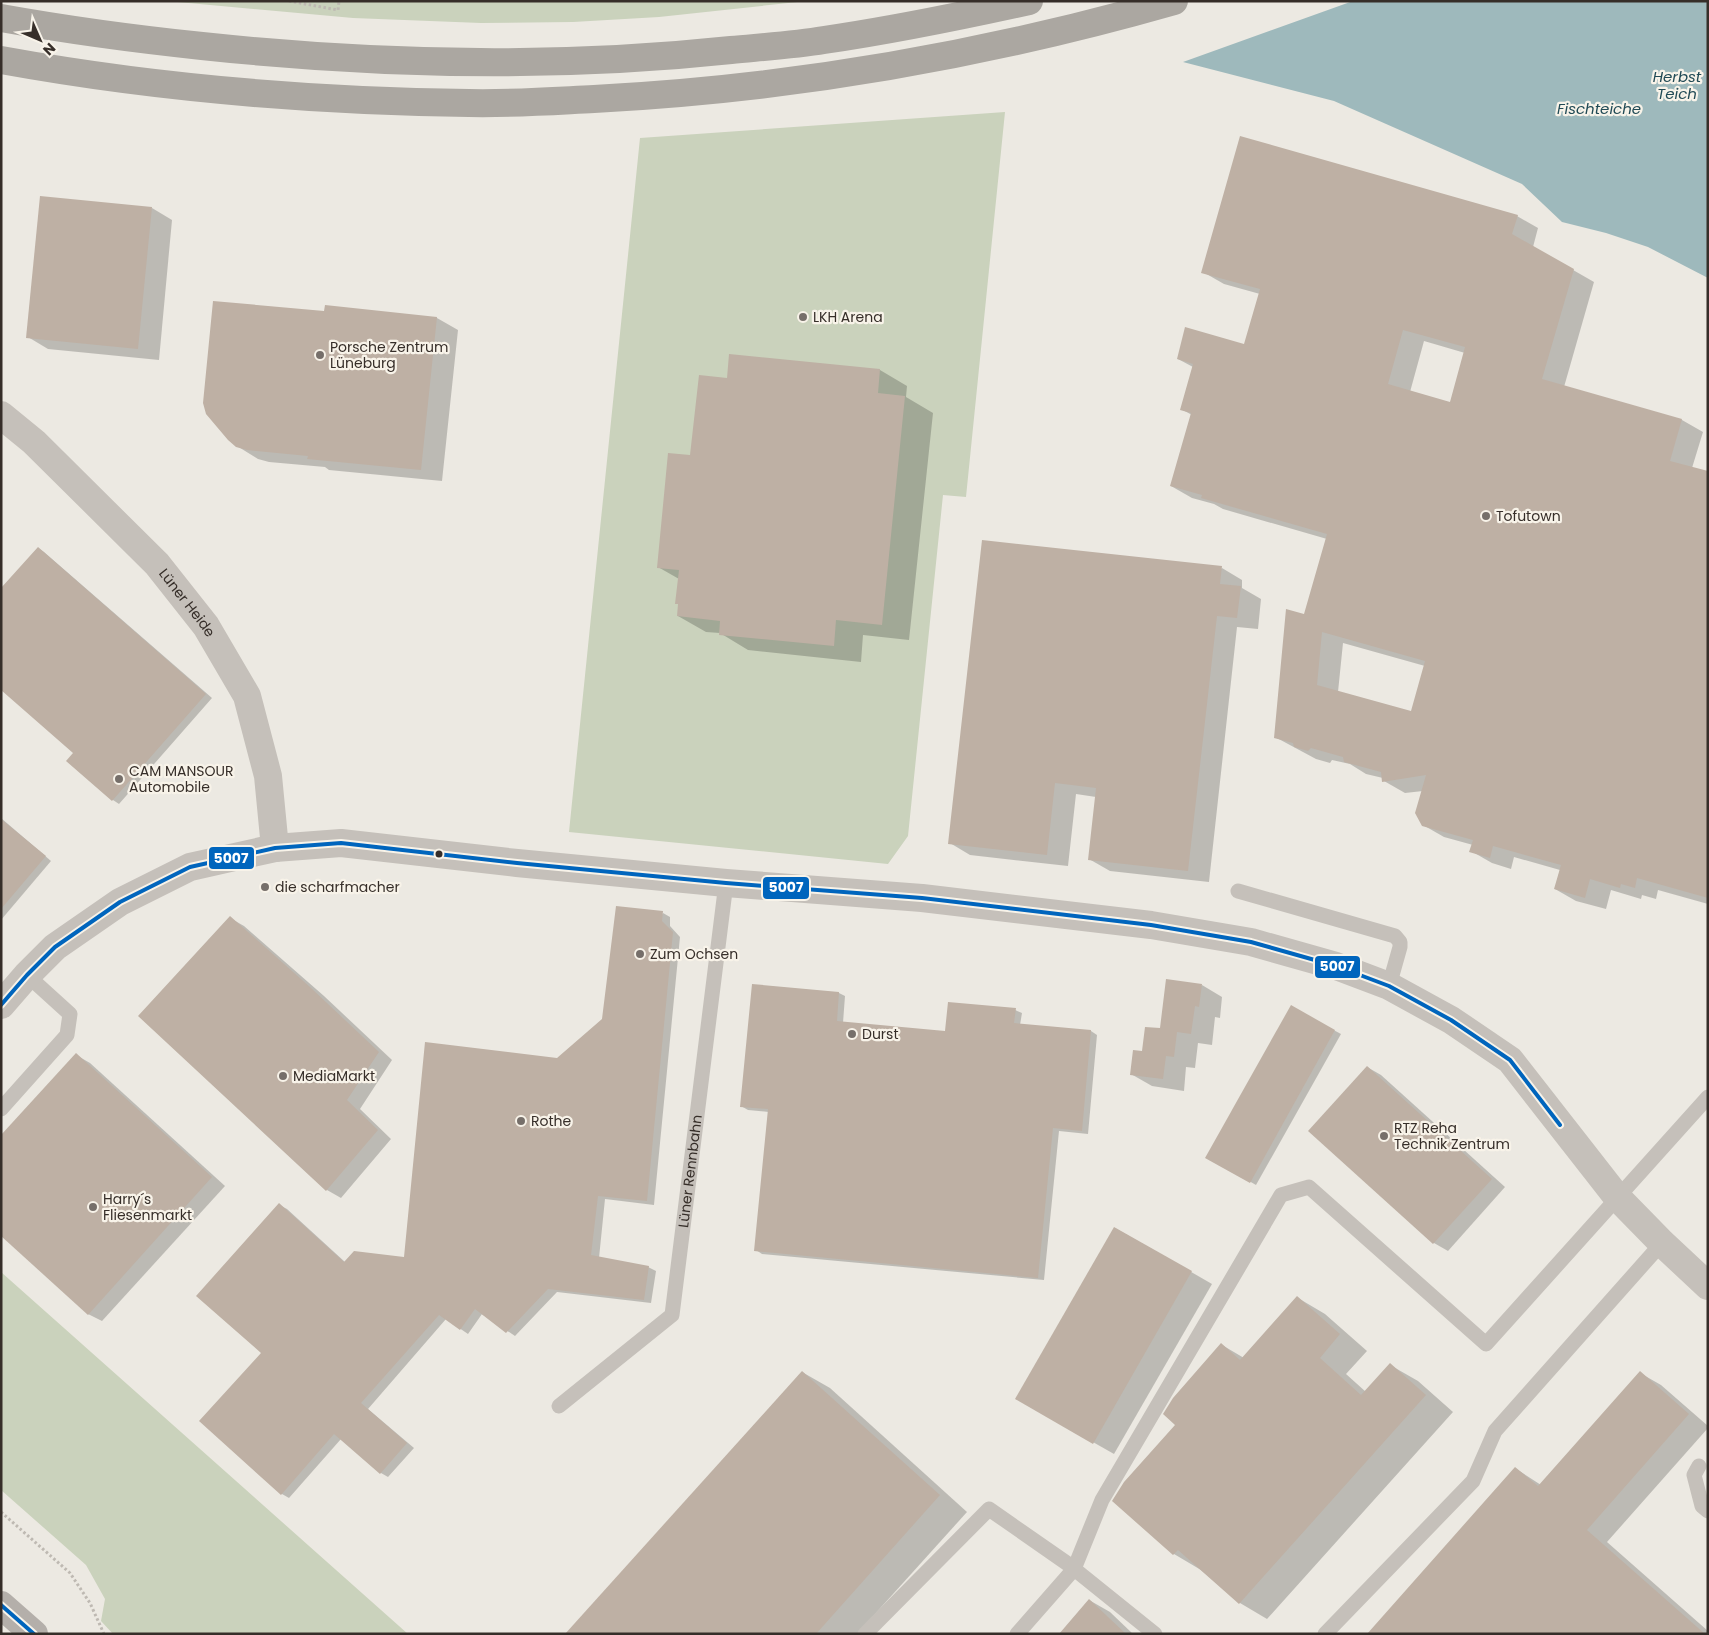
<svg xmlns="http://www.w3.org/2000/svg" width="1709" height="1635" font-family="Poppins,sans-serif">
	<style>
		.green { fill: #cad2bc }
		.water { fill: #9eb9bc }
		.shadow { fill: #0003; fill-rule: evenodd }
		.building { fill: #beb0a4; fill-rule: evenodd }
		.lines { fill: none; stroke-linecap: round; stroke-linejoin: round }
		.path { stroke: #beb9b2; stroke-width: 3; stroke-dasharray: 2.5 2.5; stroke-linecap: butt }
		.lane { stroke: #c5c0ba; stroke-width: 15 }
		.street { stroke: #c5c0ba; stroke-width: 28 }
		.primary { stroke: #b4afaa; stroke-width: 28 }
		.highway { stroke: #aba7a1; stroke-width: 28 }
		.bus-1-casing { stroke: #f8f3e9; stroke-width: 8 }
		.bus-1 { stroke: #0065bd; stroke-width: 4 }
		.poi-dot { fill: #766f6a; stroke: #f8f3e9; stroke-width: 2 }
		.bus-dot { fill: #362e29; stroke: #f8f3e9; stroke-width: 2 }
		.labels { text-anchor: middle; stroke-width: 4.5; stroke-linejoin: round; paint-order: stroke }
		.poi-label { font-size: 14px; fill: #362e29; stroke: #f8f3e9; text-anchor: start }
		.street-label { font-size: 14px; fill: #362e29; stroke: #f8f3e9 }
		.water-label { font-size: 15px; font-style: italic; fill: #214a55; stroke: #f8f3e9 }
		.line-badge { stroke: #f8f3e9; stroke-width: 2 }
		.badge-label { font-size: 14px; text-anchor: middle; font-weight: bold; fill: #fff }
	</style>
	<rect width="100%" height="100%" fill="#ece9e2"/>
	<g class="green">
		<polygon points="167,1 807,1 659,17 573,22 481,23 353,18"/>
		<polygon points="1005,112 966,497 943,495 908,836 888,864 569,832 640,138"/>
		<polygon points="1,1272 408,1634 113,1634 101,1621 105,1599 86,1565 1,1490"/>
	</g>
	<polygon class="water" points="1353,1 1708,1 1708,278 1648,247 1606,233 1562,222 1522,184 1334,101 1183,62"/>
	<g class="shadow">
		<polygon points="152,208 172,220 159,360 48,349 28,337"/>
		<path d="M1517 216 1538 228 1533 247 1594 282 1564 387 1682 420 1703 432 1692 468 1708 473V904L1658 890 1656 899 1642 895 1641 899 1611 890 1606 909 1576 901 1555 889 1560 870 1514 857 1511 869 1492 863 1471 851 1473 845 1444 837 1423 825V791L1405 793 1384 781 1383 778 1366 774 1350 764 1332 760 1330 763 1316 759 1275 737 1305 616 1327 539 1223 509 1214 504 1192 498 1171 486 1192 415 1181 409 1193 367 1178 359 1245 345 1260 294 1224 284 1203 272ZM1424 341 1465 353 1450 404 1410 392ZM1343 643 1425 666 1412 713 1338 692Z"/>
		<polygon points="326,306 437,318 458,330 442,481 329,470 325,467 269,462 258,459 237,446 325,312"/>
		<polygon points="880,370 907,386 906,397 933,413 909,640 863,635 861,662 748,650 720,633 706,632 678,616 679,579 658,567 691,456 728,379"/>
		<polygon points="38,548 44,552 212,698 119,804 113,800 68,761 75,753"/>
		<polygon points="1222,568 1242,580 1242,588 1261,599 1258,629 1237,627 1209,882 1110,871 1089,859 1096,797 1076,794 1068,866 970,855 950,843"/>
		<polygon points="1,818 51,861 1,920"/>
		<polygon points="663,913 670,917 670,926 680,937 654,1205 605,1199 599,1258 648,1267 656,1271 651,1303 557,1292 515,1336 482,1314 468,1334 446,1319 368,1409 414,1448 388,1477 381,1473 341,1439 289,1498 282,1494 262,1353 279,1205 287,1209 345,1262 405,1258 558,1059 603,1019"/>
		<polygon points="230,918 244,926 324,996 392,1060 360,1109 391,1139 341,1198 327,1190 140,1016"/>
		<polygon points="753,985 839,993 845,996 843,1023 946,1032 1015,1010 1022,1013 1020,1025 1091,1031 1097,1035 1088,1134 1059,1131 1044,1280 762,1254 756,1250 769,1112 748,1110 741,1106"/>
		<polygon points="1202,985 1222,997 1220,1018 1215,1017 1212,1045 1198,1043 1195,1068 1186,1067 1184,1091 1152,1086 1131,1074 1143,1053 1161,1030"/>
		<polygon points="1291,1007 1341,1034 1256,1185 1207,1157"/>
		<polygon points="76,1055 90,1063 225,1186 102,1321 88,1314"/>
		<polygon points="1367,1067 1381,1075 1505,1187 1448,1251 1434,1243 1310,1131"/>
		<polygon points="1115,1228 1212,1284 1114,1454 1017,1399"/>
		<polygon points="1298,1298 1325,1314 1367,1351 1346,1374 1366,1392 1390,1365 1418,1381 1453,1412 1267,1619 1240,1603 1201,1570 1174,1554 1177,1424 1222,1345 1244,1358"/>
		<polygon points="802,1372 830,1388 967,1512 857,1634 567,1634"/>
		<polygon points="1640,1373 1661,1385 1708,1426 1708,1428 1607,1542 1708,1631 1708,1634 1369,1634 1515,1468 1541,1485"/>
		<polygon points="1089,1600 1110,1612 1133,1634 1060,1634"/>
	</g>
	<g class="building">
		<path d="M1240 136 1518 215 1512 234 1574 269 1542 379 1682 419 1670 461 1708 471V898L1637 878 1635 888 1621 884 1620 888 1590 879 1585 898 1554 889 1561 865 1493 846 1490 858 1469 852 1473 840 1422 826 1415 813 1426 775 1382 782 1381 772 1344 762 1343 757 1311 748 1308 751 1294 747 1293 743 1274 738 1286 609 1304 614 1327 534 1201 498 1202 495 1170 486 1191 413 1180 410 1193 364 1177 359 1185 327 1244 344 1260 289 1201 273ZM1403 330 1465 347 1450 402 1388 384ZM1322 632 1425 661 1411 711 1317 685Z"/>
		<polygon points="40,196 152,207 138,349 26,338"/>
		<polygon points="213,301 324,311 325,305 437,317 421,470 307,459 308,456 247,450 236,447 228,440 206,414 203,403"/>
		<polygon points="729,354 880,369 878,393 905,396 882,625 836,620 834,646 719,635 720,621 677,616 678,604 675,604 679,570 657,568 668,453 690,455 699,375 727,378"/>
		<polygon points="982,540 1222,566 1220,584 1241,586 1237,618 1217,616 1188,871 1088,860 1096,788 1055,783 1047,855 948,844"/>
		<polygon points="38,547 206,694 112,801 66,761 73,753 1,690 1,588"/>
		<polygon points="1,819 46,856 1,909"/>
		<polygon points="616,906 663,911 662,921 673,932 647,1201 598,1196 591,1255 649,1266 644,1300 548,1289 506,1333 475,1309 460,1330 439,1315 361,1403 407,1443 380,1474 334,1434 281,1495 199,1421 261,1353 196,1296 279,1203 344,1262 354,1251 404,1257 425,1042 557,1058 602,1019"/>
		<polygon points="230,916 310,987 379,1052 347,1100 378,1130 326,1191 138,1016"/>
		<polygon points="1166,979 1202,984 1199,1007 1195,1006 1191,1034 1177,1032 1174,1057 1166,1056 1163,1079 1130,1075 1133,1050 1142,1051 1145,1027 1160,1028"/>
		<polygon points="752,984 839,992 837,1021 945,1031 948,1002 1016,1008 1014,1023 1091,1030 1082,1131 1053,1128 1038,1278 754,1251 768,1109 740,1107"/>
		<polygon points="1291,1005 1335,1030 1250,1183 1205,1158"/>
		<polygon points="76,1053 212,1177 88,1315 1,1236 1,1135"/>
		<polygon points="1367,1066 1492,1179 1433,1244 1308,1131"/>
		<polygon points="1114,1227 1192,1271 1093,1444 1015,1399"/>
		<polygon points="1297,1296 1340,1334 1320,1358 1361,1395 1390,1363 1426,1395 1239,1604 1178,1550 1173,1555 1112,1501 1124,1482 1175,1425 1163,1414 1173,1398 1221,1343 1240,1360"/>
		<polygon points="802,1371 940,1495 816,1634 565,1634"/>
		<polygon points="1640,1371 1689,1414 1587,1530 1705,1634 1367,1634 1515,1467 1538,1486"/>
		<polygon points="1089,1599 1126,1634 1059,1634"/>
	</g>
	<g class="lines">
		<g class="path">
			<polyline points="289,1 338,10 339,1"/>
			<polyline points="1,1512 70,1573 90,1603 104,1634"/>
		</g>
		<g class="lane">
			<polyline points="1238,891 1395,936 1400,942 1400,947 1389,986"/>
			<polyline points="1,1109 67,1035 70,1014 27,975"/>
			<path id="s1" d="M559 1406 672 1315 726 883"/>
			<polyline points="1699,1466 1694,1475 1702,1506 1708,1511"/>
			<polyline points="865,1634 989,1509 1068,1564 1155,1634"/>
			<polyline points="1017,1634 1074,1569 1102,1500 1281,1195 1309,1187 1486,1344 1708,1097"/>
			<polyline points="1325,1634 1473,1481 1495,1431 1662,1243"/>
		</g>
		<g class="street">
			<path id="s2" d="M1 415 34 442 157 564 206 626 247 696 268 776 275 848"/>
			<polyline points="1,1005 27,975 55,947 120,902 190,867 275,848 341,843 517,863 726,883 922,898 1151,925 1251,942 1336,966 1389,986 1451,1020 1510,1060 1617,1197 1662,1243 1708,1286"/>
		</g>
		<polyline class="primary" points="1,1605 34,1634"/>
		<g class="highway">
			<path d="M1 18C68 30 135 39 202 46 380 65 553 69 731 50 762 47 794 45 824 40 893 30 961 16 1029 1"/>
			<path d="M1 60C155 88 313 101 469 103 511 104 553 101 594 99 790 89 985 55 1174 1"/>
		</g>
		<defs>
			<g id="bus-1">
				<polyline points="1,1005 27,975 55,947 120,902 190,867 275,848 341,843 517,863 726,883 922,898 1151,925 1251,942 1336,966 1389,986 1451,1020 1510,1060 1560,1125"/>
				<polyline points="1,1605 34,1634"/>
			</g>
		</defs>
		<use href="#bus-1" class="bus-1-casing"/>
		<use href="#bus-1" class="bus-1"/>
	</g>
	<g class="poi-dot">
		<circle cx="803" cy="317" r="5"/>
		<circle cx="320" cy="355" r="5"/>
		<circle cx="1486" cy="516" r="5"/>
		<circle cx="119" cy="779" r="5"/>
		<circle cx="265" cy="887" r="5"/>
		<circle cx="640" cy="954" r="5"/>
		<circle cx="852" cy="1034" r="5"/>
		<circle cx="283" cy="1076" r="5"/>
		<circle cx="521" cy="1121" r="5"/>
		<circle cx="1384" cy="1136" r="5"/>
		<circle cx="93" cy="1207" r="5"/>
	</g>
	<circle class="bus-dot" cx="439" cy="854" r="4.5"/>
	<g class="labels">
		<g class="poi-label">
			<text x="813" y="322">LKH Arena</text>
			<text x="330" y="352">Porsche Zentrum<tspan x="330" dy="16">Lüneburg</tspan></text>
			<text x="1496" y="521">Tofutown</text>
			<text x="129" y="776">CAM MANSOUR<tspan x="129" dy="16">Automobile</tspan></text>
			<text x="275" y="892">die scharfmacher</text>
			<text x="650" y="959">Zum Ochsen</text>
			<text x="862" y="1039">Durst</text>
			<text x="293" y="1081">MediaMarkt</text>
			<text x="531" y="1126">Rothe</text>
			<text x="1394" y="1133">RTZ Reha<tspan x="1394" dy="16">Technik Zentrum</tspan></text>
			<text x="103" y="1204">Harry´s<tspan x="103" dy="16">Fliesenmarkt</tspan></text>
		</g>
		<g class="street-label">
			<text dy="5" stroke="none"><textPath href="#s2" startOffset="265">Lüner Heide</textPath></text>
			<text dy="5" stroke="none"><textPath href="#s1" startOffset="290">Lüner Rennbahn</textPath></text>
		</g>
		<g class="water-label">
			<text x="1677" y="82">Herbst<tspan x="1677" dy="17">Teich</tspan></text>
			<text x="1599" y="114">Fischteiche</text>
		</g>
	</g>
	<g class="line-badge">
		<rect x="208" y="846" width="47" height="24" rx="5" fill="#0065bd"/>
		<rect x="762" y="876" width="48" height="24" rx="5" fill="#0065bd"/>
		<rect x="1314" y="955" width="47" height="24" rx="5" fill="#0065bd"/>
	</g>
	<g class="badge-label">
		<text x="231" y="863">5007</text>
		<text x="786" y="892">5007</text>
		<text x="1337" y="971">5007</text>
	</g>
	<rect width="1709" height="1635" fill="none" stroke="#362e29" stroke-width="5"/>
	<g transform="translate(40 40) rotate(135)" stroke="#f8f3e9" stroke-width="4" paint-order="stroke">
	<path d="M0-4L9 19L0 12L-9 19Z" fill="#362e29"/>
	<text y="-8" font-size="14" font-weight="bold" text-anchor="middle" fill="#362e29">N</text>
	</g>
</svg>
